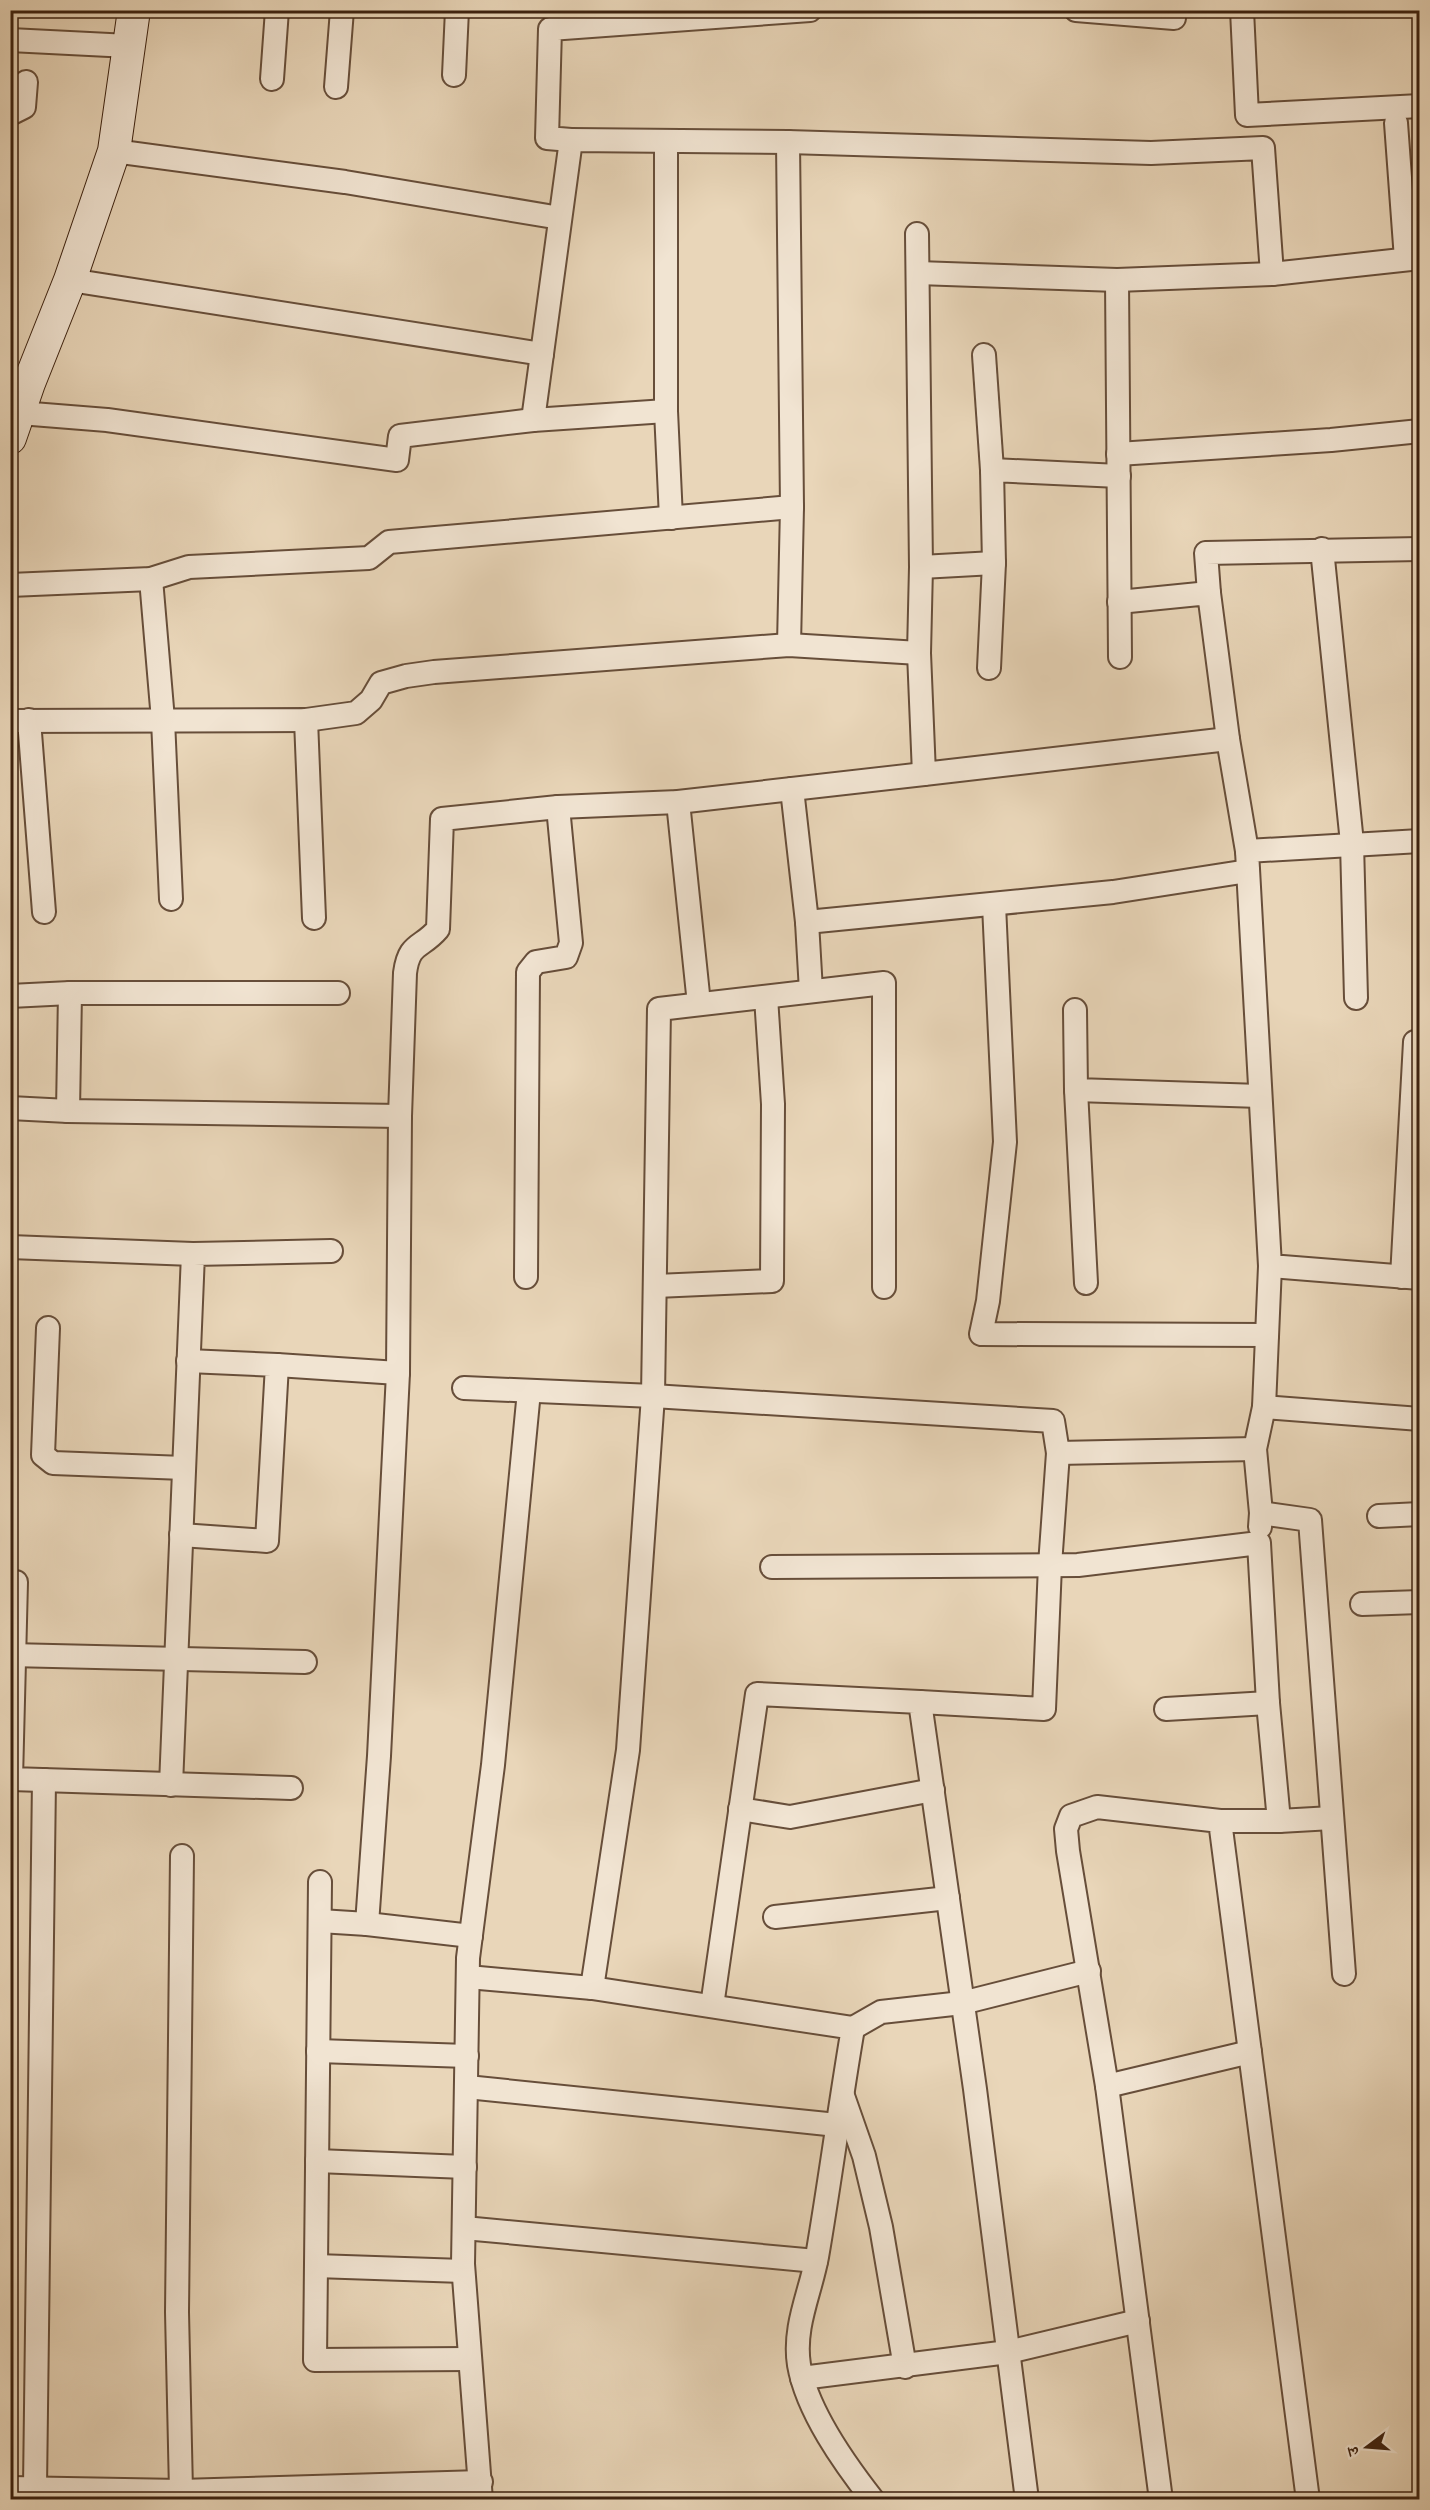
<svg xmlns="http://www.w3.org/2000/svg" width="1430" height="2510" font-family="'IM FELL English','Noto Serif Devanagari',serif">
	<style>
		.lines { fill: none; stroke-linecap: round; stroke-linejoin: round }
		.street-casing { stroke: #674e3a; stroke-width: 26 }
		.secondary-casing { stroke: #3c210f; stroke-width: 34 }
		.street { stroke: #f1e4d2; stroke-width: 22 }
		.secondary { stroke: #f1e4d2; stroke-width: 32 }
	</style>
	<rect width="100%" height="100%" fill="#e9d6b9"/>
	<filter id="stains"><feTurbulence type="fractalNoise" baseFrequency=".00333" numOctaves="4"/><feColorMatrix values="0 0 0 0 .2 0 0 0 0 .09 0 0 0 0 .02 0 0 0 .5 -.17"/></filter>
	<radialGradient id="worn" r=".72"><stop offset=".6" stop-color="#630" stop-opacity="0"/><stop offset="1" stop-color="#630" stop-opacity=".3"/></radialGradient>
	<g class="lines">
		<defs>
			<g id="street">
				<polyline points="1076,10 1174,18"/>
				<polyline points="1242,10 1247,115 1420,106"/>
				<polyline points="10,40 129,46"/>
				<polyline points="454,75 457,10"/>
				<polyline points="272,79 277,10"/>
				<polyline points="336,87 342,10"/>
				<polyline points="10,114 24,107 26,82"/>
				<polyline points="1396,123 1406,259"/>
				<polyline points="571,140 547,138 550,29 810,10"/>
				<polyline points="666,141 666,411 671,518"/>
				<polyline points="788,142 792,507 789,645"/>
				<polyline points="114,151 345,182 560,218"/>
				<polyline points="917,234 921,567 919,653 924,774 1228,739 1247,851"/>
				<polyline points="918,273 1117,280 1272,274 1420,258"/>
				<polyline points="70,280 542,354"/>
				<polyline points="1117,280 1120,657"/>
				<polyline points="984,355 992,470"/>
				<polyline points="666,411 533,420 571,140 788,142 1151,153 1263,148 1272,274"/>
				<polyline points="20,413 107,420 397,460 400,436 533,420"/>
				<polyline points="1118,454 1331,440 1420,431"/>
				<polyline points="1322,549 1352,843 1356,998"/>
				<polyline points="921,567 994,563"/>
				<polyline points="151,579 163,720 171,899"/>
				<polyline points="10,585 151,579 189,567 369,558 389,542 792,507"/>
				<polyline points="1209,593 1206,553 1420,549"/>
				<polyline points="1119,602 1209,593 1228,739"/>
				<polyline points="989,668 994,563 992,470 1119,476"/>
				<polyline points="29,720 44,912"/>
				<polyline points="306,720 314,918"/>
				<polyline points="10,721 306,720 356,713 371,700 381,683 406,676 434,672 789,645 919,653"/>
				<polyline points="792,789 807,922 1113,892 1248,871"/>
				<polyline points="678,802 699,1004"/>
				<polyline points="1420,841 1247,851 1270,1266 1420,1278"/>
				<polyline points="994,905 1005,1142 988,1301 981,1334 1267,1335"/>
				<polyline points="807,922 811,991"/>
				<polyline points="10,996 70,993 338,993"/>
				<polyline points="1075,1010 1076,1090 1260,1096"/>
				<polyline points="1076,1090 1086,1283"/>
				<polyline points="10,1108 68,1111 400,1116"/>
				<polyline points="68,1111 70,993"/>
				<polyline points="10,1247 193,1254"/>
				<polyline points="526,1277 528,972 536,962 566,957 571,943 558,807"/>
				<polyline points="1402,1277 1415,1042"/>
				<polyline points="656,1286 772,1281 773,1104 766,997"/>
				<polyline points="48,1328 43,1455 53,1463 184,1468"/>
				<polyline points="277,1365 398,1373"/>
				<polyline points="464,1388 653,1396 1053,1421 1058,1453 1255,1449"/>
				<polyline points="1264,1407 1270,1266"/>
				<polyline points="1261,1513 1310,1520 1344,1974"/>
				<polyline points="1379,1516 1420,1514"/>
				<polyline points="1260,1527 1261,1513 1255,1449 1264,1407 1420,1419"/>
				<polyline points="181,1535 267,1541 277,1365 188,1361"/>
				<polyline points="772,1567 1078,1565 1259,1543 1268,1703 1279,1821 1220,1821"/>
				<polyline points="10,1581 16,1582 11,1779 291,1788"/>
				<polyline points="1362,1604 1420,1602"/>
				<polyline points="10,1655 305,1662"/>
				<polyline points="920,1702 1044,1709 1050,1565 1058,1453"/>
				<polyline points="1166,1709 1268,1703"/>
				<polyline points="171,1785 193,1254 331,1251"/>
				<polyline points="740,1809 790,1817 933,1790"/>
				<polyline points="1279,1821 1332,1818"/>
				<polyline points="320,1882 315,2360 469,2359"/>
				<polyline points="775,1917 948,1898"/>
				<polyline points="320,1921 367,1924 471,1936"/>
				<path d="M367 1924 379 1756 398 1373 400 1116 405 973C409 942 421 949 438 929L442 819 558 807 678 802 924 774"/>
				<path d="M468 1977 592 1988 853 2028C840 2104 830 2181 817 2257 810 2294 793 2327 799 2365 807 2411 844 2463 873 2500"/>
				<polyline points="592,1988 628,1750 653,1396 659,1009 884,983 884,1287"/>
				<polyline points="712,2006 757,1694 920,1702 975,2089 1027,2500"/>
				<polyline points="853,2028 881,2012 962,2003 1089,1971"/>
				<polyline points="318,2051 467,2056"/>
				<polyline points="1107,2086 1250,2052"/>
				<polyline points="467,2087 837,2125"/>
				<polyline points="843,2096 864,2156 881,2227 905,2367"/>
				<polyline points="317,2161 465,2167"/>
				<polyline points="464,2228 816,2261"/>
				<polyline points="316,2266 463,2271"/>
				<polyline points="802,2378 1008,2352 1138,2321"/>
				<polyline points="35,2487 44,1780"/>
				<polyline points="10,2488 181,2491 481,2482"/>
				<polyline points="181,2491 177,2312 182,1856"/>
				<polyline points="481,2500 463,2264 468,1958 493,1765 529,1391"/>
				<polyline points="1161,2500 1107,2086 1068,1851 1066,1829 1071,1816 1097,1807 1220,1821 1308,2500"/>
			</g>
			<polyline id="secondary" points="10,438 29,383 70,280 114,151 134,10"/>
		</defs>
		<use href="#street" class="street-casing"/>
		<use href="#secondary" class="secondary-casing"/>
		<use href="#street" class="street"/>
		<use href="#secondary" class="secondary"/>
	</g>
	<rect width="1430" height="2510" fill="none" stroke="#e9d6b9" stroke-width="36"/>
	<rect x="12" y="12" width="1406" height="2486" fill="none" stroke="#3c210f" stroke-width="3"/>
	<rect x="18" y="18" width="1394" height="2474" fill="none" stroke="#3c210f" stroke-width="1.5"/>
	<g transform="translate(1367 2447) rotate(254)" stroke="#f1e4d2" stroke-width="4.5" paint-order="stroke">
	<path d="M0-4.5L10 22L0 15L-10 22Z" fill="#3c210f"/>
	<text y="-9" font-size="16" font-weight="bold" text-anchor="middle" fill="#3c210f">उ</text>
	</g>
	<rect width="100%" height="100%" filter="url(#stains)"/>
	<rect width="100%" height="100%" fill="url(#worn)"/>
</svg>
